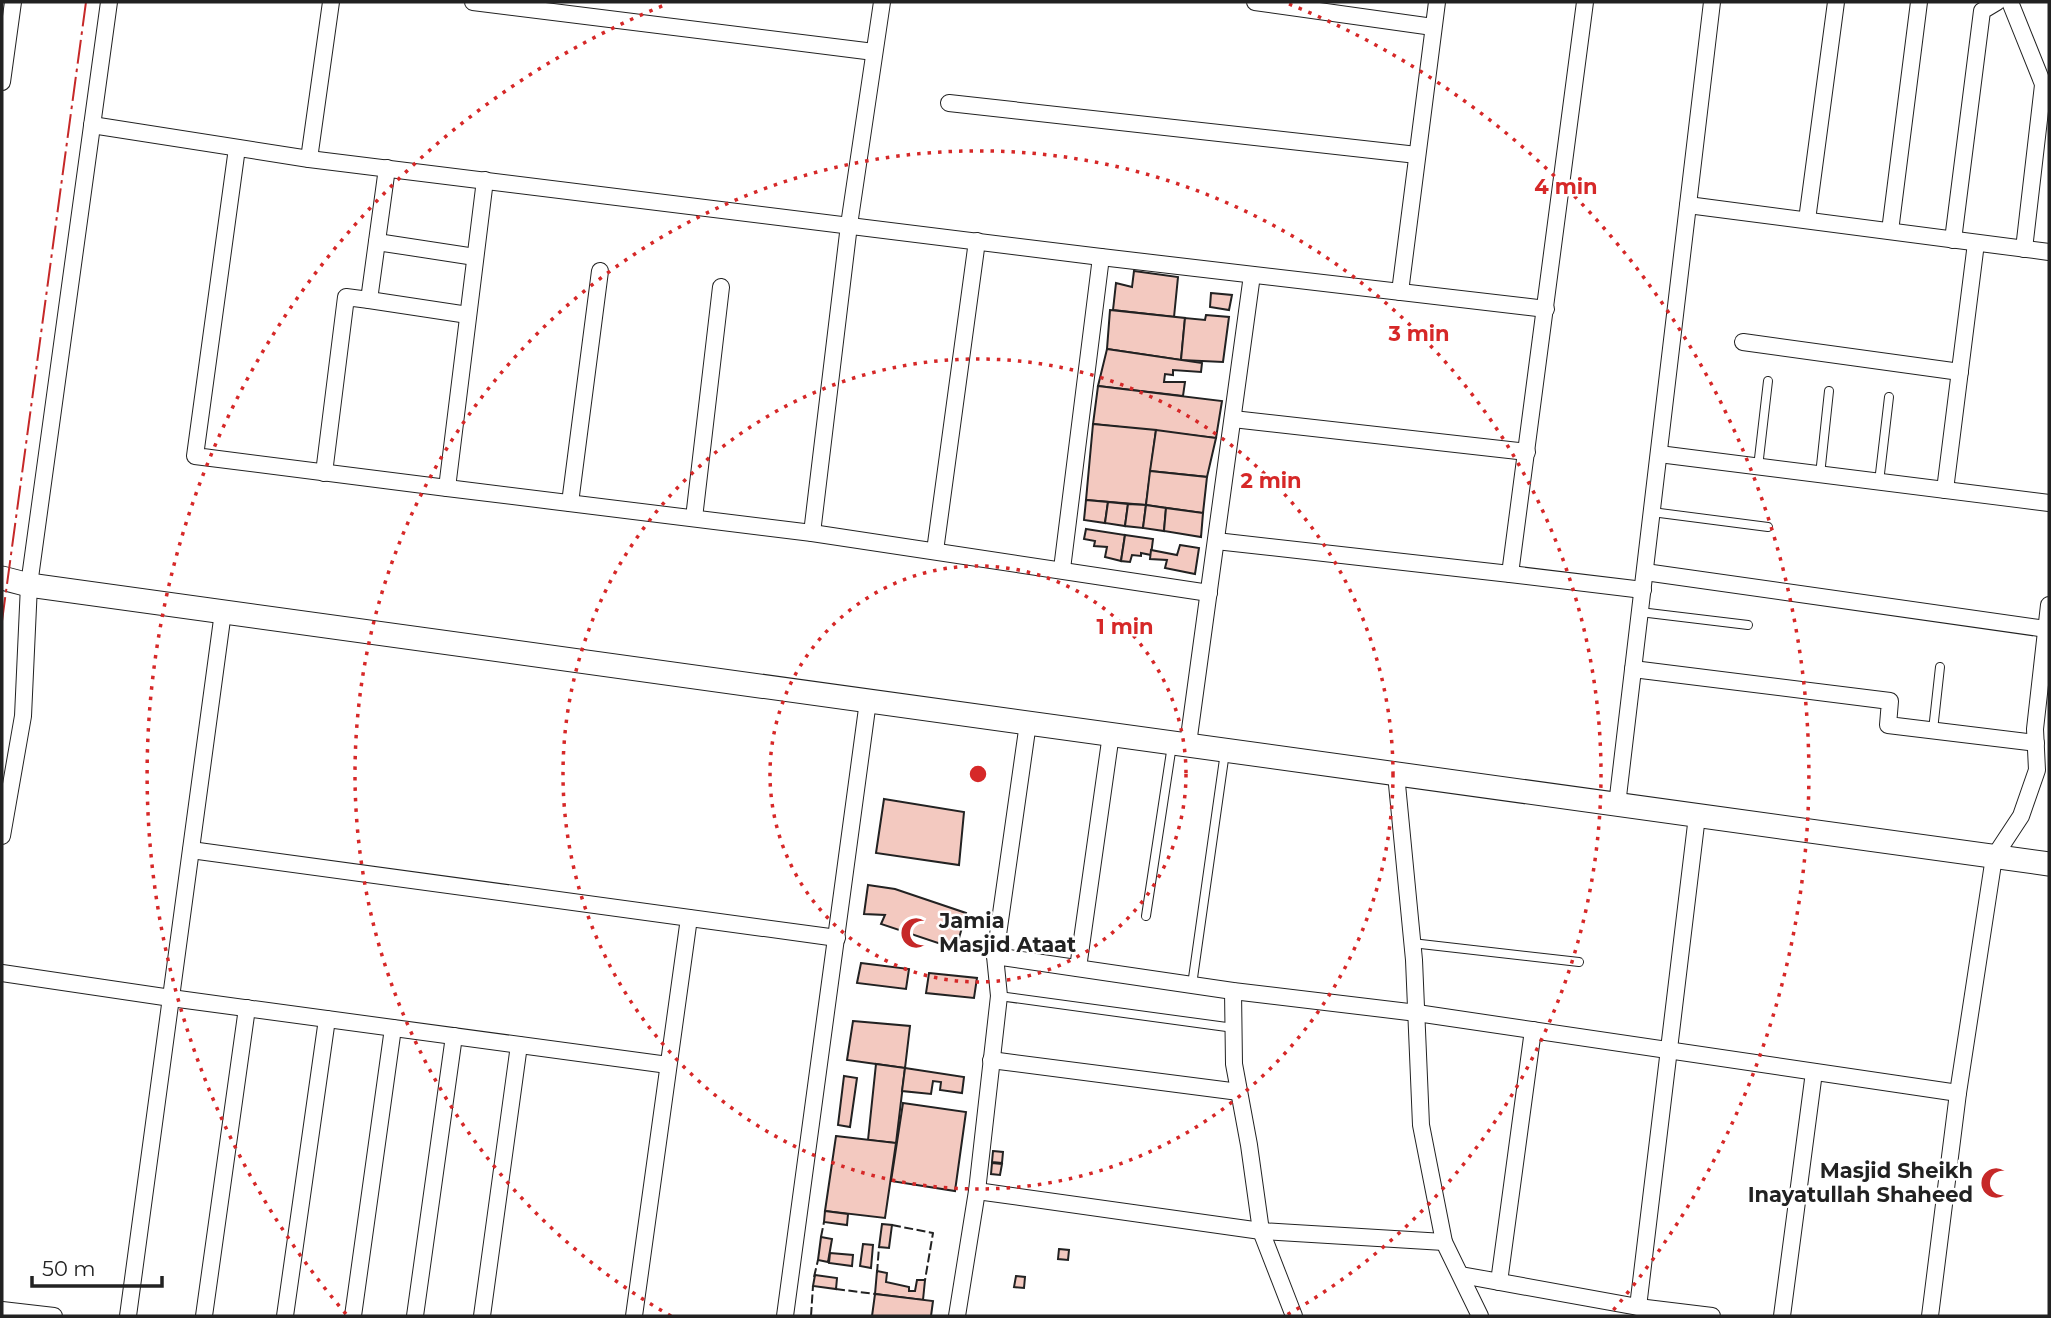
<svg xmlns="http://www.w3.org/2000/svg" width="2051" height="1318" font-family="Montserrat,sans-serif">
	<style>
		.building { fill: #f3c9c0; stroke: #222; stroke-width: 2 }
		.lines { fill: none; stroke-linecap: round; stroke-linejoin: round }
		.lane-casing { stroke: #222; stroke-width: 10 }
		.street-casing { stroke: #222; stroke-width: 18 }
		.secondary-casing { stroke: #222; stroke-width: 25 }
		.lane { stroke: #fff; stroke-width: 8 }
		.street { stroke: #fff; stroke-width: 16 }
		.secondary { stroke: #fff; stroke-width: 23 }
		.fence { stroke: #222; stroke-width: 2; stroke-dasharray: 9 3.5; stroke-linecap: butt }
		.power { stroke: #c62828; stroke-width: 2; stroke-dasharray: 24 5 3.5 5; stroke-linecap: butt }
		.ring { fill: none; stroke: #d62828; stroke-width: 3.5; stroke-dasharray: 3.5 7 }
		.labels { text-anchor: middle; stroke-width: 5; stroke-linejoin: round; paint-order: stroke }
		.poi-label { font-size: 21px; font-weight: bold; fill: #222; stroke: #fff; text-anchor: start }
		.centre { fill: #d62828; stroke: #fff; stroke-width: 3.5 }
		.ring-label { font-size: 21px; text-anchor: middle; font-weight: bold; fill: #d62828; stroke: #fff; stroke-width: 5; stroke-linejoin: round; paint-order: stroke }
	</style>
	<rect width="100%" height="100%" fill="#fff"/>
	<g class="building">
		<polygon points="1134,271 1178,277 1174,317 1113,310 1116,283 1132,287"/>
		<polygon points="1211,293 1232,295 1229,310 1210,307"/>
		<polygon points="1110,310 1185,318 1181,360 1107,349"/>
		<polygon points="1206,315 1229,317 1223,362 1181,360 1185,318 1205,320"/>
		<polygon points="1107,349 1202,363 1201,372 1173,370 1173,375 1165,374 1164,382 1185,382 1183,396 1098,386"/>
		<polygon points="1098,386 1222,401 1216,438 1093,424"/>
		<polygon points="1093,424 1156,430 1146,505 1086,500"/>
		<polygon points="1156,430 1216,438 1207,477 1150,471"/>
		<polygon points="1150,471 1207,477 1203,513 1146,505"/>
		<polygon points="1086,500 1108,502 1105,523 1084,520"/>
		<polygon points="1108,502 1128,504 1125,526 1105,523"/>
		<polygon points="1128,504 1146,505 1143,528 1125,526"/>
		<polygon points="1146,505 1166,508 1164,531 1143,528"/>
		<polygon points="1166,508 1203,513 1201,537 1164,531"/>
		<polygon points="1086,529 1125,535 1121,561 1105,557 1107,547 1094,546 1095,541 1084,539"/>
		<polygon points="1125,535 1153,539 1151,555 1141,553 1141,556 1132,555 1130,562 1121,561"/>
		<polygon points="1180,545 1199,548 1195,574 1165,568 1167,560 1150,559 1151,550 1177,555"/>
		<polygon points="884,799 964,812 959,865 876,853"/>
		<polygon points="868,885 895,889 966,913 956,949 881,924 885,915 864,914"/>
		<polygon points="861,963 909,969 906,989 857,983"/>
		<polygon points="929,973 977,978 974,998 926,993"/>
		<polygon points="853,1021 910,1026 905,1068 847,1060"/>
		<polygon points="876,1064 905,1068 896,1143 868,1140"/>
		<polygon points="905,1068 964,1077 962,1093 940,1090 941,1082 933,1081 931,1094 902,1091"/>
		<polygon points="844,1076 857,1078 850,1127 838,1125"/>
		<polygon points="903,1103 966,1112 955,1191 891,1181"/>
		<polygon points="836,1136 896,1143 885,1218 825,1211"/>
		<polygon points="993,1151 1003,1152 1002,1163 992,1162"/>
		<polygon points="992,1163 1002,1164 1000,1175 991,1174"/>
		<polygon points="825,1211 848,1214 847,1225 824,1222"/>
		<polygon points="882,1224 892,1225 889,1248 879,1247"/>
		<polygon points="821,1237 832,1239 828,1262 818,1260"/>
		<polygon points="863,1244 873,1245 871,1268 860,1266"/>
		<polygon points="1059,1249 1069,1250 1068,1260 1058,1259"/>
		<polygon points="830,1253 853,1255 852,1266 829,1263"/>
		<polygon points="877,1271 887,1273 886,1282 909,1287 909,1291 915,1291 917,1280 925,1280 923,1300 875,1294"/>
		<polygon points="815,1275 837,1278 836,1289 813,1286"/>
		<polygon points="1016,1276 1025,1277 1024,1288 1014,1287"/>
		<polygon points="875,1294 933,1301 931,1316 872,1316"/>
	</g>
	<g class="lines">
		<defs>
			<g id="lane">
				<polyline points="1758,467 1768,381"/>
				<polyline points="1820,475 1829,391"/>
				<polyline points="1879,482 1889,397"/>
				<polyline points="1652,512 1768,527"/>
				<polyline points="1640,612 1748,625"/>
				<polyline points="1933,730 1940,667"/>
				<polyline points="1146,916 1172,745"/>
				<polyline points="1412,943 1579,962"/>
				<polyline points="1192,985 1225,752"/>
				<polyline points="999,996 1234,1028"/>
			</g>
			<g id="street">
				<polyline points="473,2 874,52"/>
				<polyline points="1255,2 1433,27"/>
				<polyline points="2010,2 2047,94"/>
				<polyline points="2,82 13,2"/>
				<polyline points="949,103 1417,155"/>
				<polyline points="92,125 309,159 1101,257 1546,309"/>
				<polyline points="237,148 195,456 447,488"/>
				<polyline points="309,159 331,2"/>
				<polyline points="485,180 447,488 812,533 1209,593"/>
				<polyline points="1688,205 2049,252"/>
				<polyline points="1807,220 1836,2"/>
				<polyline points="1890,231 1919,2"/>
				<polyline points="1953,240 1982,11 1997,2"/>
				<polyline points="377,242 475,257"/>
				<polyline points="2024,249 2043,85"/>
				<polyline points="1400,292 1437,2"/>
				<polyline points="369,300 468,315"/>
				<polyline points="1743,342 1960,372"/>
				<polyline points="1233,419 1527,452"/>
				<polyline points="1659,454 2049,503"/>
				<polyline points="324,473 346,297 369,300 387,168"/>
				<polyline points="1945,490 1976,243"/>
				<polyline points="570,503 600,271"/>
				<polyline points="694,518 721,287"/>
				<polyline points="812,533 849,225 882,2"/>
				<polyline points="1216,541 1510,574 1643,590"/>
				<polyline points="935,551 977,241"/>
				<polyline points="1062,569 1101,257"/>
				<polyline points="1645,572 2046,629"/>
				<polyline points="1510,574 1585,2"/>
				<polyline points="1633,669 1890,701 1888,725 2036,743"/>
				<polyline points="1188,744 1252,275"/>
				<polyline points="1396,774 1414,960 1421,1125 1444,1242 1480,1316"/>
				<polyline points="1617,805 1712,2"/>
				<polyline points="2,836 23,716 29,585 109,2"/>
				<polyline points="191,850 837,938"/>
				<polyline points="995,956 1233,991 1417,1013 1958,1093"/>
				<polyline points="1078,968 1111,734"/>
				<polyline points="2,973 171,998 668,1065"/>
				<polyline points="1233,991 1234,1064 1249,1145 1261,1231 1294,1316"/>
				<polyline points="991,1060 1239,1092"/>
				<polyline points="977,1191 1261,1231 1444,1242"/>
				<polyline points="1461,1275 1638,1307 1712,1316"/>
				<polyline points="1499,1282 1533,1030"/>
				<polyline points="1638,1307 1697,816"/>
				<polyline points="2,1310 54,1316"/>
				<polyline points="128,1316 223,612"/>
				<polyline points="204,1316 247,1008"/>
				<polyline points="285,1316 327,1019"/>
				<polyline points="353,1316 393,1028"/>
				<polyline points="415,1316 454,1036"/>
				<polyline points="482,1316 519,1045"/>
				<polyline points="634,1316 689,918"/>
				<polyline points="785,1316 868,701"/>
				<polyline points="957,1316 977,1191 999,996 995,956 1028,723"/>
				<polyline points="1782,1316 1814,1072"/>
				<polyline points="1930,1316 1958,1093 1994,857 2021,816 2037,770 2035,729 2049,605"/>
			</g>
			<polyline id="secondary" points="2,578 29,585 2049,864"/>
		</defs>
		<use href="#lane" class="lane-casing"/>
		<use href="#street" class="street-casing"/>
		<use href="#secondary" class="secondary-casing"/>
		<use href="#lane" class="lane"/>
		<use href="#street" class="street"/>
		<use href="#secondary" class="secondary"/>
		<g class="fence">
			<polyline points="892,1225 933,1233 925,1280"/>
			<polyline points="821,1237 824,1222"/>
			<polyline points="877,1273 879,1247"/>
			<polyline points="814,1277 818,1260"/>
			<polyline points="836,1289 875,1294"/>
			<polyline points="811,1316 813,1286"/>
		</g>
		<polyline class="power" points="2,621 86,2"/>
	</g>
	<g class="ring">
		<circle cx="978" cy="774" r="208"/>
		<circle cx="978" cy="774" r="415"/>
		<path d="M671 1316A623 623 0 1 1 1285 1316"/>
		<path d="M346 1314A831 831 0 0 1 667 4M1289 4A831 831 0 0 1 1610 1314"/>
	</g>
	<defs>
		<symbol id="mosque-bare" viewBox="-9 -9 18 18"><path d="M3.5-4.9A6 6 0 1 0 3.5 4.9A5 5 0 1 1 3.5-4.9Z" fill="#c62828" stroke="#fff" stroke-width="2.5" paint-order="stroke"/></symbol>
	</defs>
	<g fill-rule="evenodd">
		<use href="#mosque-bare" x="894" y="911" width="44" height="44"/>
		<use href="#mosque-bare" x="1974" y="1161" width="44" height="44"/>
	</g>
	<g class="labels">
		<g class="poi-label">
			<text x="939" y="928">Jamia<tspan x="939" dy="24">Masjid Ataat</tspan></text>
			<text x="1973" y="1178" text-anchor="end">Masjid Sheikh<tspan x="1973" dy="24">Inayatullah Shaheed</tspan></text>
		</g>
	</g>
	<circle cx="978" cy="774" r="10" class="centre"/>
	<g class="ring-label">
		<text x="1566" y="194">4 min</text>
		<text x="1419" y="341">3 min</text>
		<text x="1271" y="488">2 min</text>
		<text x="1125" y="634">1 min</text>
	</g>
	<rect width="2051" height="1318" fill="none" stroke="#222222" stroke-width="7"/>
	<path d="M32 1276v10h130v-10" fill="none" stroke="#222222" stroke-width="3.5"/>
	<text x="42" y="1276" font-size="21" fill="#222222" stroke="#ffffff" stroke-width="5" paint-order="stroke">50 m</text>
</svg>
